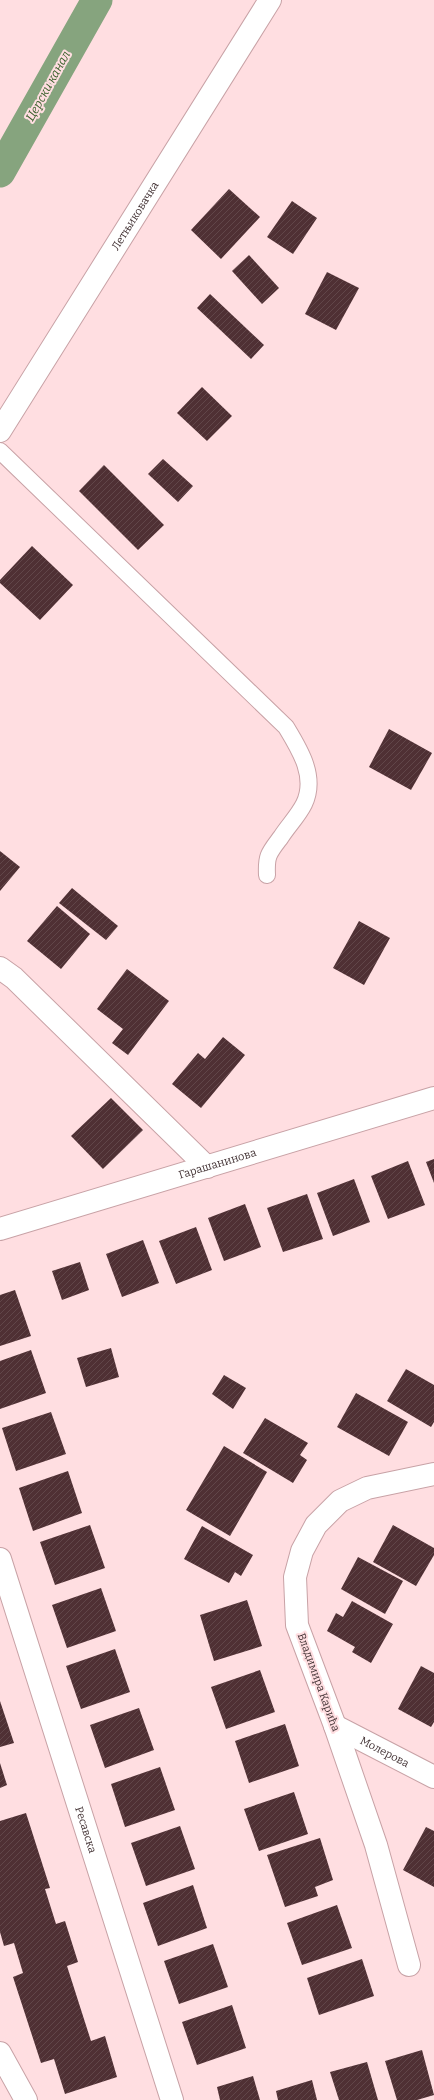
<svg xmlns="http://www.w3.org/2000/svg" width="434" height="2100" font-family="Bitter,serif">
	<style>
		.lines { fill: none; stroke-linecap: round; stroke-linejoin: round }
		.canal { stroke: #86a47e; stroke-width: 31 }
		.building { fill: url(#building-hatch) }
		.service-casing { stroke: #c8a2a6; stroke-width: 18 }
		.minor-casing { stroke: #c8a2a6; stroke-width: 24 }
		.tertiary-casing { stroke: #c8a2a6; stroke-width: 24 }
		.service { stroke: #fff; stroke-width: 16 }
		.minor { stroke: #fff; stroke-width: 22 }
		.tertiary { stroke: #fff; stroke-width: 22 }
		.labels { text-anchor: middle; stroke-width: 4; stroke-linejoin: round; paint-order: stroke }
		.street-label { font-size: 11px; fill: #433335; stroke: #ffdee1 }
		.water-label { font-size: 12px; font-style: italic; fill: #375f29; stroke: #ffdee1 }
	</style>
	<defs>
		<pattern id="building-hatch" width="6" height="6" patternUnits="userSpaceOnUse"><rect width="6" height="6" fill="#4f3034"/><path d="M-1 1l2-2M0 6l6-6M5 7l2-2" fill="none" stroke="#614649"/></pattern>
	</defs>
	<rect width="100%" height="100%" fill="#ffdee1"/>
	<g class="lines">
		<polyline class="canal" points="0,172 97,0"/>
	</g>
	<g class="building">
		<polygon points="229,189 260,217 221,259 191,230"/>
		<polygon points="292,201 317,218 293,254 267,237"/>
		<polygon points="249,255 279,288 262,304 232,271"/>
		<polygon points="327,272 359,288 336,330 305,314"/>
		<polygon points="210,294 264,345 251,359 197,308"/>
		<polygon points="202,387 232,416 207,441 177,413"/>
		<polygon points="163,459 193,486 178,502 148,474"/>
		<polygon points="104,465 164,525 138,550 79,491"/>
		<polygon points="32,546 73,585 40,620 0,583 0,580"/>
		<polygon points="389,729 432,753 411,790 369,767"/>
		<polygon points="0,851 20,867 0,891"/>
		<polygon points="72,888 118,926 106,940 59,903"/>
		<polygon points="57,906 90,934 61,969 27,941"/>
		<polygon points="359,921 390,938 364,985 333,968"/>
		<polygon points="127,969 169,1001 128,1055 112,1043 123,1029 97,1009"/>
		<polygon points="223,1037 245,1055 201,1108 172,1084 198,1053 205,1059"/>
		<polygon points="111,1098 143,1130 103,1169 71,1136"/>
		<polygon points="434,1159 434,1183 426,1162"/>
		<polygon points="408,1161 425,1205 388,1219 371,1176"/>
		<polygon points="354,1179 370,1222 333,1236 317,1193"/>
		<polygon points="307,1194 323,1239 283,1252 267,1208"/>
		<polygon points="245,1204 261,1247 224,1261 208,1218"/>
		<polygon points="196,1227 212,1270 176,1284 159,1241"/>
		<polygon points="143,1240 159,1283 122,1297 106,1254"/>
		<polygon points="80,1262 89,1290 62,1300 52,1271"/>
		<polygon points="15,1290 31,1336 0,1346 0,1295"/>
		<polygon points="111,1348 119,1377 86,1387 77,1358"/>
		<polygon points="31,1350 46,1393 0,1409 0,1361"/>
		<polygon points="406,1369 434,1385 434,1422 431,1427 387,1401"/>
		<polygon points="224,1375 246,1388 233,1409 212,1394"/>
		<polygon points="356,1393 408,1422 389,1456 337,1427"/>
		<polygon points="51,1412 66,1454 16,1471 2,1428"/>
		<polygon points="265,1418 308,1443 300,1455 307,1460 293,1483 243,1453"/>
		<polygon points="224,1446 267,1472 230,1536 186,1510"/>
		<polygon points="68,1471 82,1513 33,1531 19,1488"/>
		<polygon points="90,1525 105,1568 55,1585 40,1542"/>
		<polygon points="393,1525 434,1548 434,1555 416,1586 373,1562"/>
		<polygon points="202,1526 253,1555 241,1576 235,1572 229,1583 184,1559"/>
		<polygon points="358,1557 403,1581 385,1614 341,1589"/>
		<polygon points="101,1588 116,1631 67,1648 52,1605"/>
		<polygon points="247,1600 262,1646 214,1661 200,1615"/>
		<polygon points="352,1601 393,1624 371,1663 352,1652 355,1647 327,1631 336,1613 343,1617"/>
		<polygon points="115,1649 130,1692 81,1709 66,1666"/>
		<polygon points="421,1666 434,1673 434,1722 431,1727 398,1709"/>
		<polygon points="260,1670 275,1712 226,1729 211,1687"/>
		<polygon points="0,1701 14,1743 0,1747"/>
		<polygon points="139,1708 154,1750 105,1768 90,1725"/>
		<polygon points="285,1724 299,1766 249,1783 235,1741"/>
		<polygon points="0,1763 7,1785 0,1788"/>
		<polygon points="160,1767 175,1810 125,1827 111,1784"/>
		<polygon points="294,1792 308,1834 259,1851 244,1809"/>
		<polygon points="26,1813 50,1888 45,1889 56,1924 65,1921 78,1962 67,1966 91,2041 105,2036 117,2077 65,2094 54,2059 41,2063 13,1977 23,1973 14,1943 4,1946 0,1932 0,1821"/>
		<polygon points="180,1826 195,1869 146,1886 131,1843"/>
		<polygon points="426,1827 434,1831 434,1887 403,1870"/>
		<polygon points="320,1838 333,1880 315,1887 318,1896 285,1907 267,1855"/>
		<polygon points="193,1885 207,1928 158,1946 143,1903"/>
		<polygon points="337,1905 352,1948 302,1965 287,1923"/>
		<polygon points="213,1944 228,1987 179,2004 164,1961"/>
		<polygon points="362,1959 374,1996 319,2015 307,1978"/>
		<polygon points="232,2005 246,2048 197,2065 182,2022"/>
		<polygon points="422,2050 434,2095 417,2100 397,2100 385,2061"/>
		<polygon points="367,2062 378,2100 339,2100 330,2072"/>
		<polygon points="253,2076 260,2100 220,2100 217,2087"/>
		<polygon points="312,2080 317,2100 278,2100 276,2091"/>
	</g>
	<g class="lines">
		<defs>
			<path id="service" d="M0 451 286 727C300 750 317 777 304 804 298 816 288 826 281 837 269 853 266 855 267 875"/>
			<g id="minor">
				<path id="s1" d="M0 431 270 0"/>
				<polyline points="0,968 14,978 207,1167"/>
				<path id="s2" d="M0 1229 434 1098"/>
				<path id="s3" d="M0 1559 172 2100"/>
				<path id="s4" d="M335 1726 434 1777"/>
				<polyline points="409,1965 376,1845 335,1726 297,1625 295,1577 302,1551 316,1525 340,1501 367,1488 434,1474"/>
			</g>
			<polyline id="tertiary" points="0,2053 26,2100"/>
		</defs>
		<use href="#service" class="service-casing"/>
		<use href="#minor" class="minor-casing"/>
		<use href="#tertiary" class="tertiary-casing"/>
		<use href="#service" class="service"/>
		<use href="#minor" class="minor"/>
		<use href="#tertiary" class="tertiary"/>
	</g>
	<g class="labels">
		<g class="street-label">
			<text dy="4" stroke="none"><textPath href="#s1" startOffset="254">Летњиковачка</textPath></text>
			<text dy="4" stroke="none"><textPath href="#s2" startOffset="227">Гарашанинова</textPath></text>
			<text transform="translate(319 1682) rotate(70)" y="4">Владимира Карића</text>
			<text dy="4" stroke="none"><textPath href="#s4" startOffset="56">Молерова</textPath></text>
			<text dy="4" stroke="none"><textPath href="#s3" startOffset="284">Ресавска</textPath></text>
		</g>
		<g class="water-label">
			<text transform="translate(48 86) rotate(-61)" y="4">Церски канал</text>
		</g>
	</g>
</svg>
